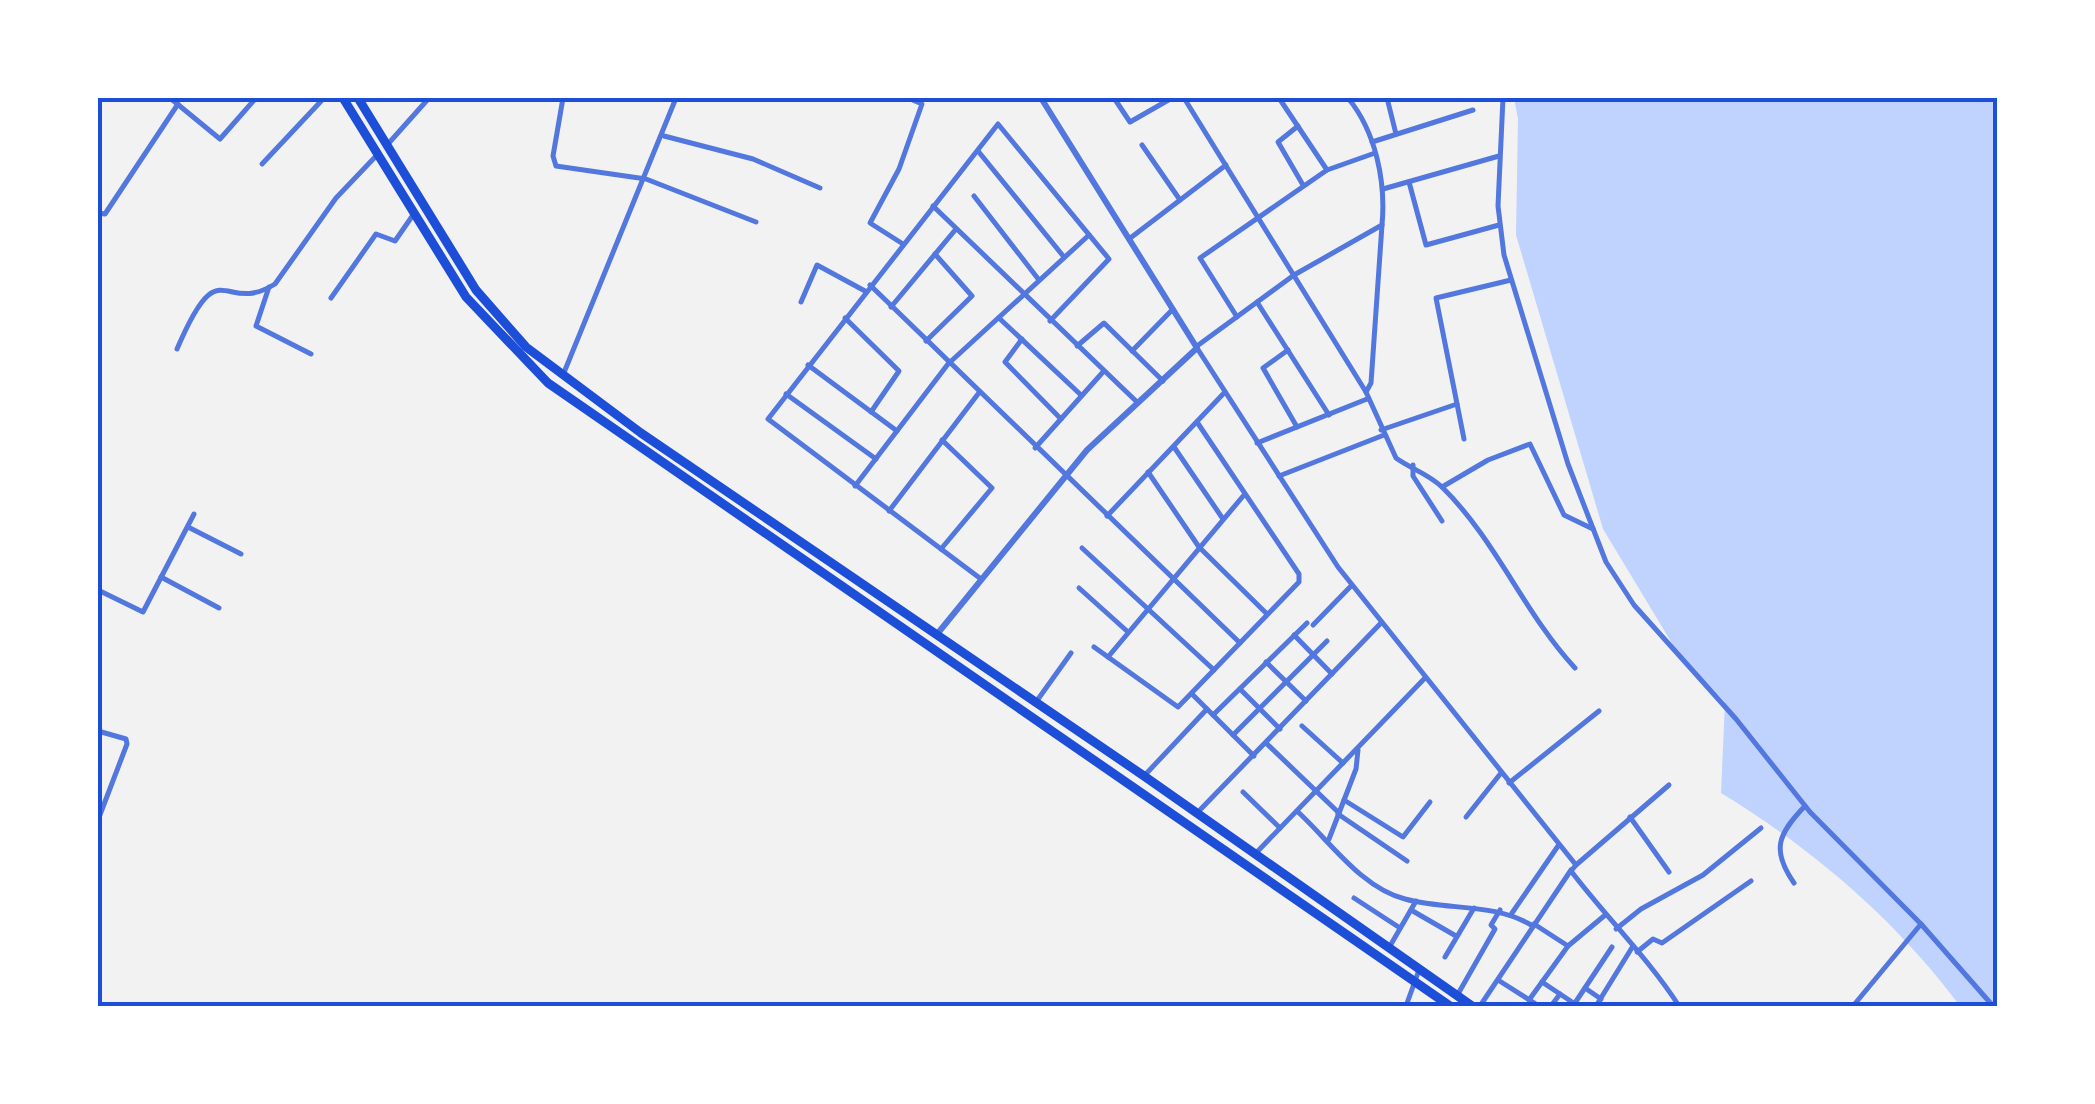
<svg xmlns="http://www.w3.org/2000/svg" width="2095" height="1104" font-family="Signika,sans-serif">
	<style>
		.water { fill: #bfd3fe }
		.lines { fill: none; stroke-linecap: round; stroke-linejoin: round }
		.minor { stroke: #5277de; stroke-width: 5 }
		.tertiary { stroke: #5277de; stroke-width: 6 }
		.trunk { stroke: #1d4ed8; stroke-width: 9 }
		.neatline { fill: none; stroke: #1d4ed8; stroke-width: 4 }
	</style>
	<rect width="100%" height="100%" fill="#f2f2f2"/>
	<path class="water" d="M1514 98H1997V1006H1960C1896 920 1813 849 1721 793L1725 702 1676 650 1603 529 1516 235 1518 119Z"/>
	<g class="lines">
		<g class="minor">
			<polyline points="170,98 220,139 256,98"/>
			<polyline points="563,98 553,156 556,166 646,179 756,222"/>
			<polyline points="1114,98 1130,122 1172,98"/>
			<path d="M1184 98 1366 392 1396 458C1411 469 1427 473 1442 487 1496 540 1524 613 1575 668"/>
			<polyline points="1279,98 1327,170"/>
			<polyline points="1387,98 1396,134"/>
			<polyline points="1503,98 1498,206 1504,255 1568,464 1606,562 1634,605 1736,719 1810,812 1921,924 1993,1006"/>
			<polyline points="1298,126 1278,142 1303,185"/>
			<polyline points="664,136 753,159 820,188"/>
			<polyline points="1372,142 1473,110"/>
			<polyline points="388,144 429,98"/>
			<polyline points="1142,145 1180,200"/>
			<polyline points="978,151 1064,257"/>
			<polyline points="262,164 324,98"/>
			<polyline points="1409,182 1426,245 1499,225"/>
			<polyline points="1383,189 1499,156"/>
			<polyline points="974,196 1039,280"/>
			<polyline points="933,206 1138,403"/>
			<polyline points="98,213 105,214 178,104"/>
			<polyline points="1129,239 1226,165"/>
			<polyline points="903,244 870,223 899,169 922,104 908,98"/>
			<polyline points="870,285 1240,643"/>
			<polyline points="269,287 256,326 311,354"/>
			<polyline points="331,298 376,234 395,241 413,215"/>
			<polyline points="801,302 817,265 865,291"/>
			<polyline points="1257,302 1329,415"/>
			<polyline points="891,307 956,229"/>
			<polyline points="1237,317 1200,258 1327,170 1375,153"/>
			<polyline points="845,318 899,371 871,412"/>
			<polyline points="999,318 1081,395"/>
			<polyline points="1022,339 1005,362 1061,419"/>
			<polyline points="926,341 972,296 935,254"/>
			<polyline points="1077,346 1104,323 1163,381"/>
			<path d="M1197 346 1294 275 1382 225C1386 182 1376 132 1348 98"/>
			<path d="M1197 348 1338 567 1576 865 1571 871C1606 917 1648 958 1679 1006"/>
			<path d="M177 349C221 246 222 317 275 284L336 198 377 155"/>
			<polyline points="1288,350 1263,368 1297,427"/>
			<polyline points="1132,351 1173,309"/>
			<polyline points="808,365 897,431"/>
			<polyline points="563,375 676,98"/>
			<polyline points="1366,392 1371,383 1382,225"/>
			<polyline points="786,394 876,459"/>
			<polyline points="1381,430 1457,404"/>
			<polyline points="1464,439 1436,298 1511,280"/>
			<polyline points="1257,443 1367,399"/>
			<polyline points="1174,447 1223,519"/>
			<polyline points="1035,448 1103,372"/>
			<polyline points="1413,465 1413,476 1442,521"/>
			<polyline points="1148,472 1199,547 1267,614"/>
			<polyline points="1279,476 1384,435"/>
			<polyline points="855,486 948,364 1089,235"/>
			<polyline points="1442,487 1488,460 1530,444 1564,515 1593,529"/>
			<polyline points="889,511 978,394"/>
			<polyline points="1107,516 1225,392"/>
			<polyline points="188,527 241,554"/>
			<polyline points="1082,548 1214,670"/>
			<polyline points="941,549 992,488 942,440"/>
			<polyline points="161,577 219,608"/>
			<polyline points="981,579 768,419 998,124 1109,259 1050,321"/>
			<polyline points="1079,588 1128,632"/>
			<polyline points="98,590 143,612 194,514"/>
			<polyline points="1313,625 1352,585"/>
			<polyline points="1294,635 1332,674"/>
			<polyline points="1094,647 1178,707 1299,582 1299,574 1197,422"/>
			<polyline points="1108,657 1244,495"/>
			<polyline points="1266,662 1306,701"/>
			<polyline points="1240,689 1280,729"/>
			<polyline points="1192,694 1254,756"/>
			<polyline points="1036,702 1071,653"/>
			<polyline points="1213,715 1307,623"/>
			<polyline points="1302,726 1343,763"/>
			<polyline points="98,731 126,739 127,744 98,820"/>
			<polyline points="1233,735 1327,641"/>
			<polyline points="1266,743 1339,813"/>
			<polyline points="1144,776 1207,709"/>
			<polyline points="1509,783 1599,711"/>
			<polyline points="1243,792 1280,828"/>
			<polyline points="1344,800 1403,837 1430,802"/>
			<path d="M1297 811C1329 840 1361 888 1405 899 1449 911 1493 902 1533 926"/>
			<polyline points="1197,813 1381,623"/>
			<polyline points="1338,814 1407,861"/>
			<polyline points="1466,817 1501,773"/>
			<polyline points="1630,817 1669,872"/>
			<polyline points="1329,839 1356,769 1358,750"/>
			<polyline points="1256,853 1424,679"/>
			<polyline points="1576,865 1669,785"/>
			<path d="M1794 883C1771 850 1778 834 1805 806"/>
			<polyline points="1354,898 1400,928"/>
			<polyline points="1411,910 1456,936"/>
			<polyline points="1512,913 1558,846"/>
			<polyline points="1534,924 1568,946"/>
			<polyline points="1616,929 1641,909 1703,875 1761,828"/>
			<polyline points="1390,946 1416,901"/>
			<polyline points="1637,952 1653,939 1662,943 1751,881"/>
			<polyline points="1445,957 1474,908"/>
			<polyline points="1498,980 1539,1006"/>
			<polyline points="1542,982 1575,1004"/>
			<polyline points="1585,988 1601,999"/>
			<polyline points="1458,994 1495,929 1491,925 1500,910"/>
			<polyline points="1529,1000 1568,946 1604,916"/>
			<polyline points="1406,1006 1419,970"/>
			<polyline points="1480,1006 1571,870"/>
			<polyline points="1551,1006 1560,994"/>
			<polyline points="1573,1006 1612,947"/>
			<polyline points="1596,1006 1633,946"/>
			<polyline points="1853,1006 1921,924"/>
		</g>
		<polyline class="tertiary" points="938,633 1087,450 1197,348 1041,98"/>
		<g class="trunk">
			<polyline points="343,98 466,297 548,383 1450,1006"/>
			<polyline points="358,98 476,290 526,347 641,433 1144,776 1472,1006"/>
		</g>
	</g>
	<rect width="2095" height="1104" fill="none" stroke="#ffffff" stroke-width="200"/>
	<rect x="100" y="100" width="1895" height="904" class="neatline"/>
</svg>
